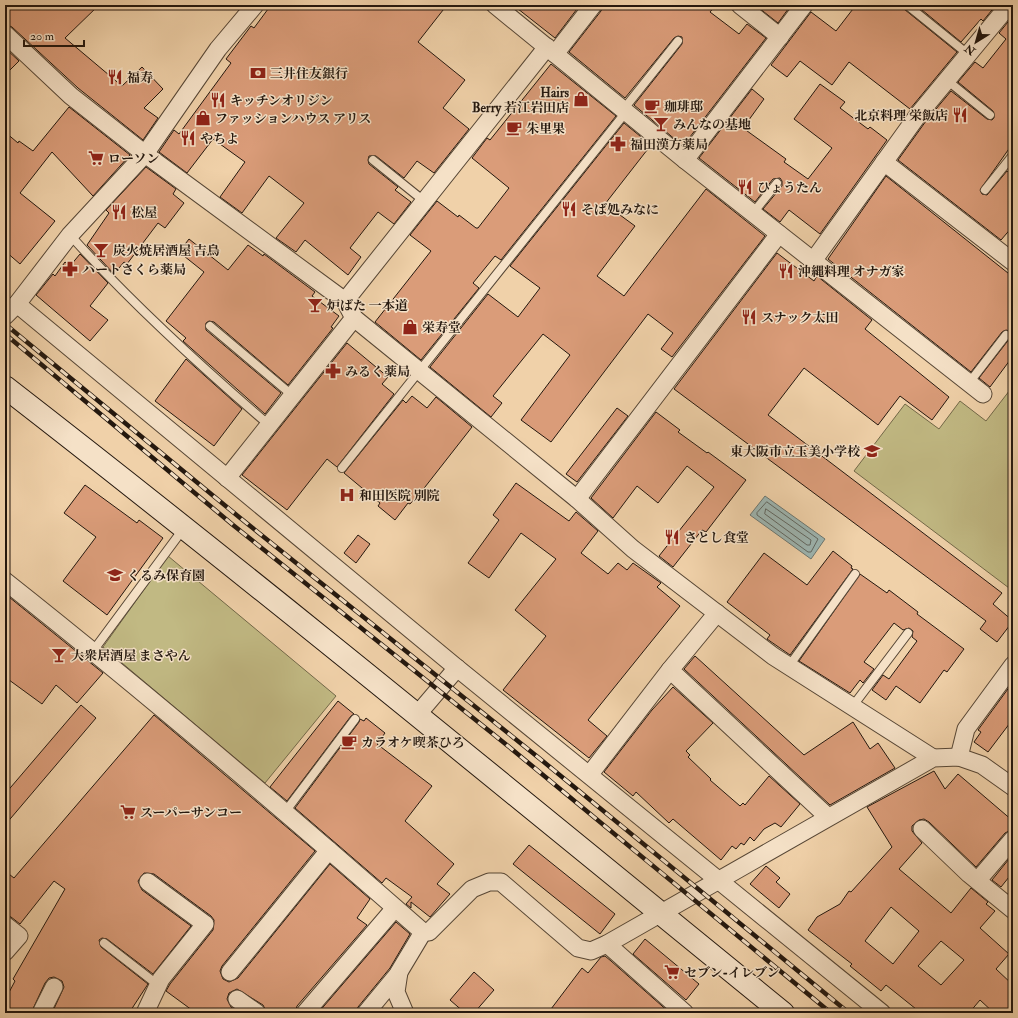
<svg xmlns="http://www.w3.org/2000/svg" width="1018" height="1018" font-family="'IM FELL Double Pica','Noto Serif JP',serif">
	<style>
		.green { fill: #c1b983; stroke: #726848 }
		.water { fill: #9db5b1; stroke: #6c7670 }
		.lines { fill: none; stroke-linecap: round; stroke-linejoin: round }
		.shore { stroke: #606660; stroke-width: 1 }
		.building { fill: #da9c79; stroke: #23170e; fill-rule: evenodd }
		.lane-casing { stroke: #564635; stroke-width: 10 }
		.street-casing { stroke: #564635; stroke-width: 19 }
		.secondary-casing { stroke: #23170e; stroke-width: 24 }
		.lane { stroke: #f5e1c7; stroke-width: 8 }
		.street { stroke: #f5e1c7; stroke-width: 17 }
		.secondary { stroke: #f5e1c7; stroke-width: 22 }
		.rail-casing { stroke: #23170e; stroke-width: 4.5 }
		.rail { stroke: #f5e1c7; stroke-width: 3; stroke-dasharray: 9; stroke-linecap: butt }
		.labels { text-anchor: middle; stroke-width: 3; stroke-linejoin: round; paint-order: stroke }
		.poi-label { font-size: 13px; font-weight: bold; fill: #23170e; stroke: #f5e1c7; text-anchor: start }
	</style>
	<rect width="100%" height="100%" fill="#f0d1a9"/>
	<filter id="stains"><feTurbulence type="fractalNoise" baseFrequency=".005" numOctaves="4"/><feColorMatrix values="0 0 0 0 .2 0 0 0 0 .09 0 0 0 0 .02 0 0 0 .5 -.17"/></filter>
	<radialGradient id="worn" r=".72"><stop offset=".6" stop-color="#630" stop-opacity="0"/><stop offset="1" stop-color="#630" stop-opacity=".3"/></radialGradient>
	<g class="green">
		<polygon points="1013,386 1013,591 854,471 905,404 939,429 960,401 986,421"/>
		<polygon points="168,556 336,696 265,783 103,647"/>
	</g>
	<polygon class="water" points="765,496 825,539 811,559 750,515"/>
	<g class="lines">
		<g class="shore">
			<polygon points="767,502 818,539 811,552 808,552 757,515 757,513"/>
			<polygon points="766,509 811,540 810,545 807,545 765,514"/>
		</g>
	</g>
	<g class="building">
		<polygon points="5,5 99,5 65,38 122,86 142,67 163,89 144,108 158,118 143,140 78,88 12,27 5,24"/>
		<polygon points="271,5 447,5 418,42 465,80 443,108 469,129 434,173 417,161 404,178 376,156 369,156 368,160 369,164 398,187 395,190 411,202 394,224 378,212 350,248 361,257 348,275 305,240 296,252 276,238 304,203 269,176 242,213 220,197 245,162 213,139 187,173 159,152 174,130 179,134 231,63 226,59 251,26 254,28"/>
		<polygon points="513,5 580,5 555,38"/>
		<polygon points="603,5 716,5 710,12 739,34 747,24 766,38 683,146 634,105 682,44 682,37 678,36 674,38 625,98 569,52 601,11"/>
		<polygon points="762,5 791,5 778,23 759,8"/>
		<polygon points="856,5 902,5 904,9 957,52 910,109 849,62 832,85 800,61 787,77 771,65 811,12 836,31"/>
		<polygon points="916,5 996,5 983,21 981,19 961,42"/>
		<polygon points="1012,17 1013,143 980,190 982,194 987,195 1007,171 1013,176 1013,226 1001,240 898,160 926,121 951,91 987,119 992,120 994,118 993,111 958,82 975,62 983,68 1006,39 999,33"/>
		<polygon points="5,48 19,61 5,75"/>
		<polygon points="551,64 616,116 501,260 495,256 473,283 479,288 421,360 375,322 431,251 410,235 437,201 458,217 459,215 476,228 478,228 509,188 472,158 487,138 490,140"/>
		<polygon points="820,84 845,102 840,108 868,129 870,127 887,140 820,234 789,210 780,222 763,209 782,186 782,181 780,178 773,179 755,202 699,158 752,89 764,99 743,128 786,159 784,162 808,179 832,148 794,119"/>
		<polygon points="69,107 130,155 93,196 52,152 20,193 55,221 20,264 5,251 5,132 18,143 19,141 33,151"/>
		<polygon points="624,123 651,145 605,204 635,226 597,276 624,296 706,189 765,236 672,357 661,349 673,333 648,314 551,442 521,420 570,355 543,334 493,396 502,403 491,417 430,367 488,294 518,317 540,288 510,266"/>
		<polygon points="146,167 176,189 173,194 184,203 165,228 158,223 127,264 124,262 114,274 87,245 109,213 106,210"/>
		<polygon points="886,176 1013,277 1013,356 990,387 979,378 1010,338 1010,331 1006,330 1002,332 971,372 828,259"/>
		<polygon points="189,239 228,270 248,245 263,256 264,254 315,292 312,296 339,316 331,327 333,328 288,385 214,322 209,321 206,323 206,330 281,393 265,414 183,341 186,338 166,321 204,272 179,252"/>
		<polygon points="777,253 814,281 817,276 872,320 865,329 949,397 932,420 900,396 878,425 804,368 768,415 1002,593 993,604 1013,621 997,642 980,629 986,621 674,389"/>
		<polygon points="80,254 108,283 90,306 108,320 90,341 36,295 53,274 55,276 65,262 70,266"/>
		<polygon points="347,343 388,377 382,384 394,394 337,467 327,459 287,510 242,475"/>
		<polygon points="186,359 242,409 214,446 155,401"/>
		<polygon points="412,396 427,408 436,397 472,427 425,487 410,504 408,503 395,520 378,506 380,503 344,473 403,400 406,403"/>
		<polygon points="617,408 628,416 577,482 566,474"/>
		<polygon points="656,412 680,430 678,432 707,453 708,452 746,480 706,532 702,530 673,567 659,556 714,487 687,466 658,503 637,486 613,518 591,498"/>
		<polygon points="516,483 569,521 576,512 598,531 581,553 608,574 618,563 627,570 633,563 661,583 657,587 680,606 588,720 607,736 589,758 503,690 546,636 515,610 556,559 521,533 489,578 468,563 499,520 493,515"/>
		<polygon points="85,485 137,523 139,520 163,538 107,615 63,581 96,537 64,513"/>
		<polygon points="358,535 370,544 356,563 344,553"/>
		<polygon points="833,551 852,566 851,568 853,569 790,655 767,639 770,635 727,602 764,553 807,585"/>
		<polygon points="860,574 887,593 889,590 918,612 917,614 964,649 947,672 944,670 920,703 896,686 886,700 872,690 883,675 889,679 917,641 912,637 913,631 909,628 903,630 894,623 864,662 874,669 863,683 860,680 850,693 799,661"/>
		<polygon points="9,597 103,673 77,703 56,685 42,704 5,677 5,603"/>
		<polygon points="695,656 804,755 853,722 870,749 878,743 895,768 830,805 684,669"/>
		<polygon points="1013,682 1013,719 988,752 974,742 981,732 978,730"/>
		<polygon points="673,687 713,723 686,751 690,755 688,757 711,779 710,780 740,806 743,803 745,805 769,776 800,804 781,827 775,823 764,829 754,841 750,837 744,845 741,843 736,849 732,846 721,860 673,819 669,823 636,792 633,796 604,772 652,710"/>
		<polygon points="338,701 354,714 351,716 287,801 270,787"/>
		<polygon points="81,705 96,718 5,825 5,794"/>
		<polygon points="154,715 315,851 222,966 220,971 223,979 229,982 238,978 330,864 370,899 357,918 367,925 297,1006 295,1013 267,1013 263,1005 237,989 229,993 227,999 231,1007 240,1013 196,1013 166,991 170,984 213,930 214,920 211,916 154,874 144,873 138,881 142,890 191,926 153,974 107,939 102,938 99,940 101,947 148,984 129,1013 52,1013 64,987 62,981 54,977 49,978 45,983 31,1013 5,1013 5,1000 15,981 13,979 65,889 54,881 20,924 11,917 5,915 5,871 14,878"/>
		<polygon points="366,718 385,733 377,744 432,786 405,821 454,864 437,884 450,894 430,917 411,902 411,908 406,904 412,897 386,878 382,883 295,808 359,722 360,719 364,721"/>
		<path d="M934 771 945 789 958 774 1013 821V829L1005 833 976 867 929 822 924 819 919 820 912 826V831L922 843 899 869 951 913 971 888 988 902 986 904 995 911 980 928 1009 954 996 969 1013 985V1013H994L980 1000 969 1013H921L886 985 881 991 850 966 852 964 808 930 817 917 840 904 849 891 851 892 892 847 867 807ZM891 907 919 931 893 964 865 941ZM941 941 964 960 941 985 918 966Z"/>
		<polygon points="529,845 615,914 600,934 513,864"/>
		<polygon points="1013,854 1013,872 1001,887 992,880"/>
		<polygon points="766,866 780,878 776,882 790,894 779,908 750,884"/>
		<polygon points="396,922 410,934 390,968 358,1007 356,1013 318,1013"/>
		<polygon points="645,939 699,984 686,1000 633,954"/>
		<polygon points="605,956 611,961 670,1013 548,1013 582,968 588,973 601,957"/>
		<polygon points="474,972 494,990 474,1013 465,1013 450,1000"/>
	</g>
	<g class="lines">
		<defs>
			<g id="lane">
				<polyline points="907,5 969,55"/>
				<polyline points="948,81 990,115"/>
				<polyline points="623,110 678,41"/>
				<polyline points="373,160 424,201"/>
				<polyline points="985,190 1013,155"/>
				<polyline points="753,213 777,183"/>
				<path d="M70 235C132 304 199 365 269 425"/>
				<polyline points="210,326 292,395"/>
				<polyline points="969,383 1006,335"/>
				<polyline points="342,468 626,112"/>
				<polyline points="93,651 184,528"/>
				<polyline points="789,666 855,574"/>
				<polyline points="852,707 908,633"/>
				<polyline points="285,812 355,719"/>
				<polyline points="104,943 158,985"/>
			</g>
			<g id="street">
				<polyline points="495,5 685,160 983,394"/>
				<polyline points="740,5 780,37"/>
				<polyline points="5,34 71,96 145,154 345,301 354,318 577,499 633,549 773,656 933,758"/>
				<polyline points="555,54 593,5"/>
				<polyline points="685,160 804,5"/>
				<polyline points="884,162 1013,262"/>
				<polyline points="813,261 918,115 1009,5"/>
				<polyline points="345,301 547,47"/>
				<polyline points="17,304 457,668 882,1013"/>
				<polyline points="5,316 17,304 70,235 145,154 218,49 255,5"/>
				<polyline points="227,478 354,318"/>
				<polyline points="577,499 779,234"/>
				<path d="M5 581C148 694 286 812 423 932H429L472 889 489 882H501L578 948 591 951 607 944 933 758 959 757 982 765 1013 787"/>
				<polyline points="717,613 670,670 828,817"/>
				<polyline points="417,715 457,668"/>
				<polyline points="959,757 966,729 1013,665"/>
				<polyline points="590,774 670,670"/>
				<polyline points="922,829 969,874 1013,910"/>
				<polyline points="978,880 1013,839"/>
				<polyline points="5,925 19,936 5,952"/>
				<polyline points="607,944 685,1013"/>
				<polyline points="230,972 329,850"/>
				<polyline points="237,999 257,1013"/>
				<polyline points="41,1013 54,987"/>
				<polyline points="145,1013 161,979 205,924 148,882"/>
				<polyline points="305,1013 395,908"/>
				<polyline points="366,1013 399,973"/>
				<polyline points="405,1013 396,992 399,972 423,932"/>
			</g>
			<path id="secondary" d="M5 387C268 591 525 803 783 1013"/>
		</defs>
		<use href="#lane" class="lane-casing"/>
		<use href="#street" class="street-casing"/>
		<use href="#secondary" class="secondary-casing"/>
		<use href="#lane" class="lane"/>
		<use href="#street" class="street"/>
		<use href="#secondary" class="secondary"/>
		<defs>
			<g id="rail">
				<polyline points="5,324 239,517 539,758 849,1013"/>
				<polyline points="5,334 233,525 508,746 831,1013"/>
			</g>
		</defs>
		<use href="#rail" class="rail-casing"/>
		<use href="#rail" class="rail"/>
	</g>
	<defs>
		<symbol id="bank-bare" viewBox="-9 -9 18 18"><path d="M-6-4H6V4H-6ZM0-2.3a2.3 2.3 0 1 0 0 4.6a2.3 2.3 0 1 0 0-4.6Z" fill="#8f2418" stroke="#f5e1c7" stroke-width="2.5" paint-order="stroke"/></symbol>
		<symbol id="restaurant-bare" viewBox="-9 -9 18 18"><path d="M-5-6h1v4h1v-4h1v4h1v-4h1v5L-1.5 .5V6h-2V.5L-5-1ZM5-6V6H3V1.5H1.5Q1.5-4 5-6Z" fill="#8f2418" stroke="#f5e1c7" stroke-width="2.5" paint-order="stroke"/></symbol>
		<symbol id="shop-bare" viewBox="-9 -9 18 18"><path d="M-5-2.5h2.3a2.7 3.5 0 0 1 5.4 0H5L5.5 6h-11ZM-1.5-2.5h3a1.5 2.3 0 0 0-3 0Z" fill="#8f2418" stroke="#f5e1c7" stroke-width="2.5" paint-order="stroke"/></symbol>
		<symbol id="cafe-bare" viewBox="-9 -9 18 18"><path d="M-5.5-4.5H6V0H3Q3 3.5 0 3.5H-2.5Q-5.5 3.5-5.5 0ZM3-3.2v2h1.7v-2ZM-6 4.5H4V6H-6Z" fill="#8f2418" stroke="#f5e1c7" stroke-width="2.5" paint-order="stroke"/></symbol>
		<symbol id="bar-bare" viewBox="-9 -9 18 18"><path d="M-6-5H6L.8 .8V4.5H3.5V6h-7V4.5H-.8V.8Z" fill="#8f2418" stroke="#f5e1c7" stroke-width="2.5" paint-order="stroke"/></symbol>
		<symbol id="pharmacy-bare" viewBox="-9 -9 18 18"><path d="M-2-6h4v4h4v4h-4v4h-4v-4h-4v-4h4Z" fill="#8f2418" stroke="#f5e1c7" stroke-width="2.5" paint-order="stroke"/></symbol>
		<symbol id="supermarket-bare" viewBox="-9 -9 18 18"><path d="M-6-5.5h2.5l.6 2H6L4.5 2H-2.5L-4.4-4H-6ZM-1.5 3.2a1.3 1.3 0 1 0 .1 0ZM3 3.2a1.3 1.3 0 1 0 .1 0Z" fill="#8f2418" stroke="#f5e1c7" stroke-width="2.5" paint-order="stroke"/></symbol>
		<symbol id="school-bare" viewBox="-9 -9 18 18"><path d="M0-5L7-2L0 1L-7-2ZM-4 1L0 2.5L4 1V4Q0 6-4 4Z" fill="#8f2418" stroke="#f5e1c7" stroke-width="2.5" paint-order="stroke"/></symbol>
		<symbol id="hospital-bare" viewBox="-9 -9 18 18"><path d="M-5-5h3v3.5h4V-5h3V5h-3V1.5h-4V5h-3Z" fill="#8f2418" stroke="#f5e1c7" stroke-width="2.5" paint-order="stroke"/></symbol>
	</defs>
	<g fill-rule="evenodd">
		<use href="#bank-bare" x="247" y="62" width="22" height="22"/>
		<use href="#restaurant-bare" x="104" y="66" width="22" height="22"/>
		<use href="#shop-bare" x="570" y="88" width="22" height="22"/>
		<use href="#restaurant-bare" x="207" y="89" width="22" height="22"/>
		<use href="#cafe-bare" x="641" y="95" width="22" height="22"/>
		<use href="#restaurant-bare" x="949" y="104" width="22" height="22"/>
		<use href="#shop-bare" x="192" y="107" width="22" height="22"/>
		<use href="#bar-bare" x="650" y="113" width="22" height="22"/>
		<use href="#cafe-bare" x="503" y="117" width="22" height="22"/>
		<use href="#restaurant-bare" x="177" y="127" width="22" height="22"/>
		<use href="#pharmacy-bare" x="607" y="133" width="22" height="22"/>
		<use href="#supermarket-bare" x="85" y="147" width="22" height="22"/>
		<use href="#restaurant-bare" x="734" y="176" width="22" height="22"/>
		<use href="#restaurant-bare" x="558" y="198" width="22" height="22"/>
		<use href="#restaurant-bare" x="108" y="201" width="22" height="22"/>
		<use href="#bar-bare" x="90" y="239" width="22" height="22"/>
		<use href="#pharmacy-bare" x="59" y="258" width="22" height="22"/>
		<use href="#restaurant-bare" x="775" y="260" width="22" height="22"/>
		<use href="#bar-bare" x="304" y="294" width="22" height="22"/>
		<use href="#restaurant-bare" x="738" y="306" width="22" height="22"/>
		<use href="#shop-bare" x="399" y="316" width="22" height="22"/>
		<use href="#pharmacy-bare" x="322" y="360" width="22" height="22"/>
		<use href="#school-bare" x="861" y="440" width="22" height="22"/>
		<use href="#hospital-bare" x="336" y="484" width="22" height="22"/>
		<use href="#restaurant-bare" x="661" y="526" width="22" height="22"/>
		<use href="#school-bare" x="104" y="564" width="22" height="22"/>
		<use href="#bar-bare" x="48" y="644" width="22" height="22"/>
		<use href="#cafe-bare" x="338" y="731" width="22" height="22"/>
		<use href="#supermarket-bare" x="117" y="801" width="22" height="22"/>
		<use href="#supermarket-bare" x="661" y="961" width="22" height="22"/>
	</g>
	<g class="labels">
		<g class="poi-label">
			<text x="270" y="78">三井住友銀行</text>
			<text x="127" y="82">福寿</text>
			<text x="569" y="97" text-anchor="end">Hairs<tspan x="569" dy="15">Berry 若江岩田店</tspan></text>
			<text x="230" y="105">キッチンオリジン</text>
			<text x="664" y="111">珈琲邸</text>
			<text x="948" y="120" text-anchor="end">北京料理 栄飯店</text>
			<text x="215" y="123">ファッションハウス アリス</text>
			<text x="673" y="129">みんなの基地</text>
			<text x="526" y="133">朱里果</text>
			<text x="200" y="143">やちよ</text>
			<text x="630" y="149">福田漢方薬局</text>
			<text x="108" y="163">ローソン</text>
			<text x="757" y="192">ひょうたん</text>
			<text x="581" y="214">そば処みなに</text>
			<text x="131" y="217">松屋</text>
			<text x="113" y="255">炭火焼居酒屋 吉鳥</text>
			<text x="82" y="274">ハートさくら薬局</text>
			<text x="798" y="276">沖縄料理 オナガ家</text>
			<text x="327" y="310">炉ばた 一本道</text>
			<text x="761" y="322">スナック太田</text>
			<text x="422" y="332">栄寿堂</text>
			<text x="345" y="376">みるく薬局</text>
			<text x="860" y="456" text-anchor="end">東大阪市立玉美小学校</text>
			<text x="359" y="500">和田医院 別院</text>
			<text x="684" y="542">さとし食堂</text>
			<text x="127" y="580">くるみ保育園</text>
			<text x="71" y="660">大衆居酒屋 まさやん</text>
			<text x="361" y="747">カラオケ喫茶ひろ</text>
			<text x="140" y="817">スーパーサンコー</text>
			<text x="684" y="977">セブン-イレブン</text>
		</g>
	</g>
	<rect width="1018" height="1018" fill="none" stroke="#f0d1a9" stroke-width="20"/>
	<rect x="6" y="6" width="1006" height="1006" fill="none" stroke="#23170e" stroke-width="2"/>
	<rect x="10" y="10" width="998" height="998" fill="none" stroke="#23170e"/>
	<g transform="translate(976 42) rotate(217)" stroke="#f5e1c7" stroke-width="3" paint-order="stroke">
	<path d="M0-3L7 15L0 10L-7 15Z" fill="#23170e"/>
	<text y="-6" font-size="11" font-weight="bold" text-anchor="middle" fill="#23170e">N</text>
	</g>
	<path d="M24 40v6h60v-6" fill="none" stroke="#23170e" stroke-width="2"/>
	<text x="30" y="40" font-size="12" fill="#23170e" stroke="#f5e1c7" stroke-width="3" paint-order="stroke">20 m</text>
	<rect width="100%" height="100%" filter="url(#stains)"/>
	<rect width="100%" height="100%" fill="url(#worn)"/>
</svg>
